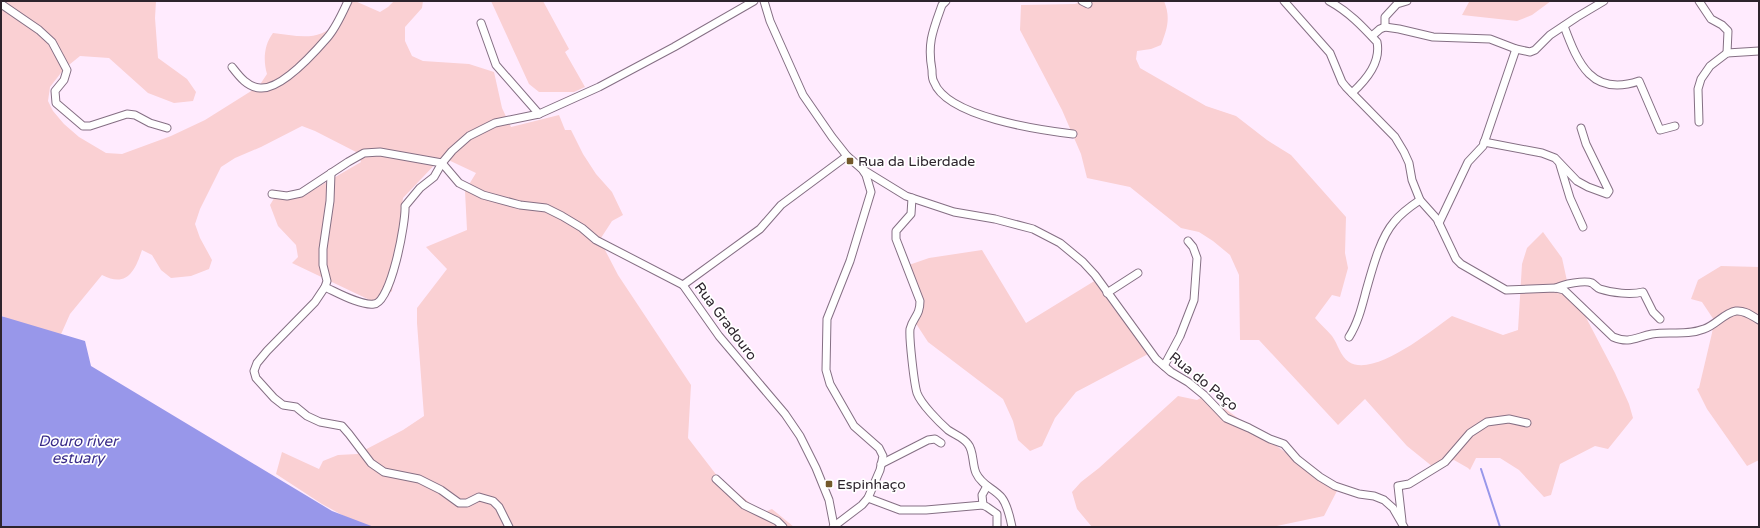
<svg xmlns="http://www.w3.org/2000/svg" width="1760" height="528" font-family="'Varela Round',sans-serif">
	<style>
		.green { fill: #fad0d3 }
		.water { fill: #9897ea }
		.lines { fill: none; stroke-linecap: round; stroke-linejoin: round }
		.stream { stroke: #9897ea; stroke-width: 2 }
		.street-casing { stroke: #856f84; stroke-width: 9 }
		.street { stroke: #fff; stroke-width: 7 }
		.poi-dot { fill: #73592b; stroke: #fff; stroke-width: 1.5 }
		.labels { text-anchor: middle; stroke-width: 3.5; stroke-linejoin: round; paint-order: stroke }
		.poi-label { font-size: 14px; fill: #2d242d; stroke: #fff; text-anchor: start }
		.street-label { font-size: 14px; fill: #2d242d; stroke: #fff }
		.water-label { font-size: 15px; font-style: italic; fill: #382a88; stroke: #fff }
	</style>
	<rect width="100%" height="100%" fill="#ffebfe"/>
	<g class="green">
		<path d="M1 1H156L155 18 158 58 187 79 196 92 193 101 174 103 148 93 109 58 80 56 64 69 50 87 48 101 53 111 64 124 79 137 106 153 122 154 171 136 205 120 259 86 267 74C263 60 264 45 273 33 294 35 320 43 335 23 340 17 342 9 345 3L355 1 380 12 388 7 394 1H423L422 8 405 27V41L412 56 423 61 469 64 494 72 502 108 511 127 559 115 565 130H571L583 154 596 174 612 192 623 215 612 221 601 238 605 250 618 275 691 385 688 438 718 477 762 513 772 509 794 527H364L322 504 276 474 282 452 319 469 323 461 338 455 357 454 403 430 424 416 417 323V308L447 269 426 247 467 230 465 191 476 173 442 157 403 198 392 291 376 303 292 263 298 257 296 245 278 226 270 205 276 195 294 196 313 190 361 162 358 153 315 131 302 126 261 147 235 158 221 167 200 209 195 224 200 238 212 260 209 269 191 276 171 278 161 270 152 255 142 250C135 271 127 288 102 275L70 314 58 341 18 325 1 315Z"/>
		<polygon points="491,1 543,1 569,49 565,52 585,87 574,92 539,92 529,84"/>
		<path d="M1083 1H1164C1171 18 1167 29 1161 45L1151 49 1137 51 1136 59 1140 68 1206 106 1236 116 1267 140 1291 155 1346 217 1345 253 1348 268 1340 297 1332 295 1315 318C1320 324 1327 330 1332 336 1338 344 1340 356 1349 362 1374 378 1432 330 1452 316L1503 335 1518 330 1522 264 1527 248 1543 232 1562 258 1569 290 1580 306 1615 373 1629 404 1633 418 1608 449 1595 446 1560 464 1551 495 1544 497 1519 470 1500 458H1476L1470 470 1468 468 1454 460 1433 467 1407 446 1365 399 1338 425 1259 340H1240L1239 275 1230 255 1213 241 1199 232 1181 228 1130 187 1087 178 1081 154 1062 110 1020 30 1021 5 1075 4Z"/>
		<polygon points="1468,1 1551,1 1532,15 1517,21 1462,15 1469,2"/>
		<polygon points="982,250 1026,323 1096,280 1150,353 1076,392 1055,418 1042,446 1030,451 1018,440 1013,421 1003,399 928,342 913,319 923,307 906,266 929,258"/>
		<polygon points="1721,266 1759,267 1759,460 1747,466 1707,409 1697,389 1699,388 1712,333 1714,320 1702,302 1691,299 1698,280"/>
		<polygon points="1206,395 1332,486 1338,489 1324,516 1272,527 1092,527 1077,509 1072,492 1081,482 1099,468 1178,396 1197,400"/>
	</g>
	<polygon class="water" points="1,316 85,341 91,366 332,511 374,527 1,527"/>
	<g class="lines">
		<polyline class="stream" points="1481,469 1500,527"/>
		<defs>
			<g id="street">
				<polyline points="764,1 770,21 803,95 832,137 847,156 862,169 866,175 871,192 850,261 827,319 826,370 830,384 854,426 879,448 883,456 880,470 868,498 862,505 833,527"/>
				<path d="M946 1 942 5C933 30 927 43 932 70 932 74 932 79 934 82 947 117 1040 130 1073 134"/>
				<polyline points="1082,1 1088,4"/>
				<path d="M1284 1 1330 53 1342 82 1346 87 1395 137 1404 152 1409 163 1412 180 1420 200 1437 219 1456 259 1461 264 1506 290 1556 288 1564 290 1613 337C1630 344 1636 337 1652 334 1670 331 1686 336 1704 329 1716 325 1724 313 1736 311 1745 310 1752 316 1759 320"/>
				<path d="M1329 1C1349 12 1362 26 1377 42 1381 62 1367 79 1352 93"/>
				<polyline points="1699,1 1711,19 1722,25 1728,31 1727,53"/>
				<polyline points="1,4 39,30 52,42 67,70 64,80 55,91 56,103 83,126 90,126 127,114 135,115 150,123 167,128"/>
				<polyline points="481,23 496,65 539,114"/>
				<path d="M1564 26C1578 64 1592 97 1639 81L1660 130 1675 126"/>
				<polyline points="1385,27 1385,17 1397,4 1407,1"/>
				<polyline points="1372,36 1380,29 1385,27 1399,29 1433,37 1490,39 1516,49 1530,52 1535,50 1550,35 1577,17 1604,1"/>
				<path d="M232 67C239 76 247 87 260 88 281 90 314 53 327 38 336 28 342 14 348 1"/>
				<polyline points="1699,122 1698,89 1701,79 1710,66 1727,53 1759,51"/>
				<polyline points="1484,142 1542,153 1555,158 1577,181 1588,187 1607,194 1609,191 1586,144 1581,128"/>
				<polyline points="442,163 459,183 483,195 520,205 546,208 562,216 582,228 596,240 683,285 719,336 785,414 800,436 816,468 829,500 834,526"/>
				<polyline points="1560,165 1570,198 1583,227"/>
				<polyline points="862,169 906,196 954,212 995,219 1033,229 1060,243 1083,262 1095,275 1156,359 1171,372 1188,382 1204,395 1226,418 1249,428 1270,439 1284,444 1297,459 1320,477 1335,486 1359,494 1374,496 1384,500 1393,508 1404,527"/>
				<polyline points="331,173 330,201 323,249 323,265 327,281 325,287 315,302 267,351 257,363 254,371 256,378 274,398 283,405 296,407 307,416 320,422 342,426 349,434 371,463 384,472 419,479 441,490 459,503 467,503 479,497 493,501 499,507 509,527"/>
				<polyline points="272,194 287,196 301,193 348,162 364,153 380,152 442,163"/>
				<path d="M912 198 911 214 896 231V239L920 301C920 316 913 317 910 329 909 338 914 383 917 393 921 404 939 422 948 430 955 435 963 437 968 444 974 451 972 464 976 473 982 486 994 488 1002 498 1008 506 1010 518 1012 527"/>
				<polyline points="1439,223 1468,162 1483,146 1516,49"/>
				<polyline points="683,285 760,229 781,205 847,156"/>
				<path d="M325 287C338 293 361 306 374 304 391 303 406 222 405 206L420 188 434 177 442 163 452 151 469 136 495 123 539 114 599 87 674 47 754 1"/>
				<path d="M1556 288C1563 284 1585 280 1592 283 1595 285 1597 288 1600 289 1612 293 1631 295 1643 292L1653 312 1660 319"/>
				<polyline points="1107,293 1138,273"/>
				<path d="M1349 337C1358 323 1362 306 1366 291 1372 270 1380 238 1394 222 1401 213 1411 206 1420 200"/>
				<polyline points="1164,366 1180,336 1194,300 1197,258 1193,247 1188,241"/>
				<polyline points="881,464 928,440 935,439 941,443"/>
				<polyline points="716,479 744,505 777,521 783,527"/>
				<polyline points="868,498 900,510 926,510 983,505 987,507 997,514 997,527"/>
				<polyline points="983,505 982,495 987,486"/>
				<polyline points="1402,521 1398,486 1409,484 1445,462 1470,433 1487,422 1509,419 1527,423"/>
			</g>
		</defs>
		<use href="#street" class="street-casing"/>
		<use href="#street" class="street"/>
	</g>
	<g class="poi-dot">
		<rect x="846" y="157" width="8" height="8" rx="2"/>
		<rect x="825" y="480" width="8" height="8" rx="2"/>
	</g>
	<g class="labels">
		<g class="poi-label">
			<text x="858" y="166">Rua da Liberdade</text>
			<text x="837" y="489">Espinhaço</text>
		</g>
		<g class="street-label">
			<text transform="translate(726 321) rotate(53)" y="5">Rua Gradouro</text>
			<text transform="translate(1204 381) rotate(39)" y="5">Rua do Paço</text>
		</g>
		<g class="water-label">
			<text x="78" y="446">Douro river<tspan x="78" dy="17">estuary</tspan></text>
		</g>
	</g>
	<rect width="1760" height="528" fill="none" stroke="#2d242d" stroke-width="4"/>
</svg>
